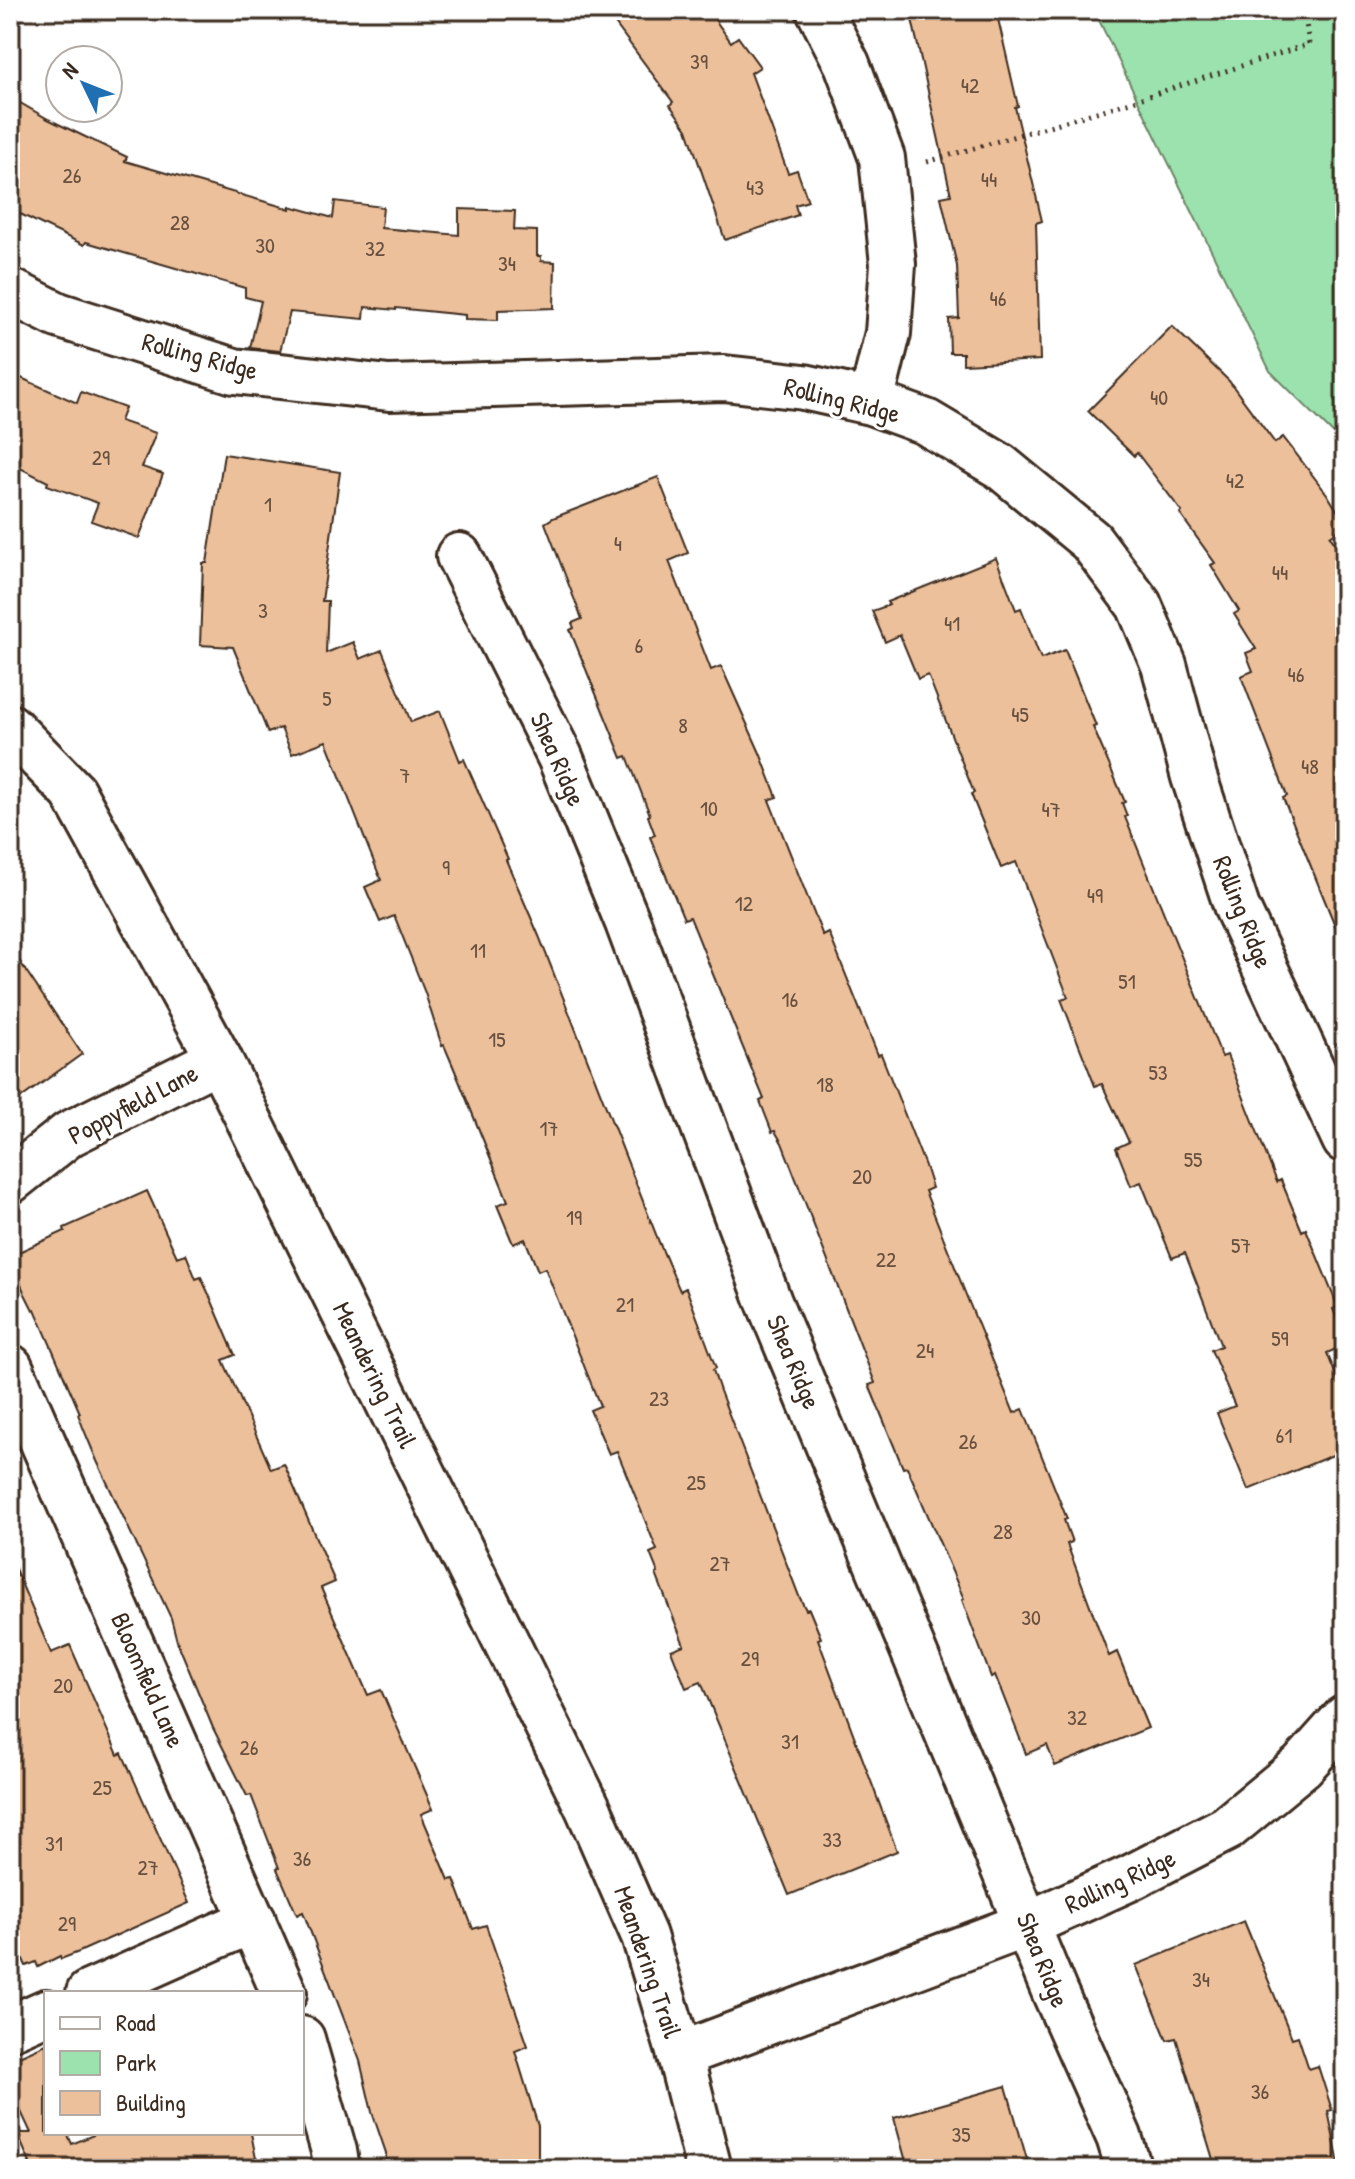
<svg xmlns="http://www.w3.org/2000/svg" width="1355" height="2179" font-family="'Patrick Hand',sans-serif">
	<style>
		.green { fill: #9ce2af; stroke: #6c8666; stroke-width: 2 }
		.building { fill: #edc09c; stroke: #3b2a1e; stroke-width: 2 }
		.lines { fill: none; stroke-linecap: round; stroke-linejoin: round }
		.minor-casing { stroke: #3b2a1e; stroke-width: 50 }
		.path { stroke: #3b2a1e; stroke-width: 5; stroke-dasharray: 2 6; stroke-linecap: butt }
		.minor { stroke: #fff; stroke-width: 44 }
		.labels { text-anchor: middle; stroke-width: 6; stroke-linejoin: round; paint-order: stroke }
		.number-label { font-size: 22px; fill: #68503e }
		.street-label { font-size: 26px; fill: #3b2a1e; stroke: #fff }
	</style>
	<rect width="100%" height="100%" fill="#fff"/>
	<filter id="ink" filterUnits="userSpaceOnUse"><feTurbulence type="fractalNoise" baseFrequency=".0125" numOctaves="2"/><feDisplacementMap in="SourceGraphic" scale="16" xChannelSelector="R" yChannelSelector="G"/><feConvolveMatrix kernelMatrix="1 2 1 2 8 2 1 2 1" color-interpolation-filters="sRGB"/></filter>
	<g filter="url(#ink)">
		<polygon class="green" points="1094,10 1345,10 1345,445 1270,371"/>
		<g class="building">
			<polygon points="605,10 708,10 731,42 738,37 760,67 751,73 788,173 797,170 808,201 795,205 798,215 725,240 687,129 670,105 673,102"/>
			<polygon points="910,10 996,10 1018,106 1015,107 1042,221 1036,223 1040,360 963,364 963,353 950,353 949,319 959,318 957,266 941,197 951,195"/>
			<polygon points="10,97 48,119 127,157 125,161 290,209 290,206 333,218 335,201 383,207 381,228 459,235 459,209 515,211 514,230 537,231 537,256 541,256 541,261 555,262 554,308 498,310 498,320 465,319 465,315 396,308 396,310 365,307 364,319 290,312 280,351 250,348 261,301 245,297 245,288 86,242 84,245 10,209"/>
			<polygon points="1172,326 1229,381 1275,443 1283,437 1327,494 1345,523 1345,526 1330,536 1345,560 1345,950 1283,798 1287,796 1241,676 1253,671 1246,653 1256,649 1234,614 1239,611 1211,565 1215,563 1180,514 1182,512 1137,453 1134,456 1088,411"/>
			<polygon points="10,373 77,403 81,392 125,408 120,421 156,433 142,467 163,474 139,538 91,521 98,503 47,485 48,482 10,463"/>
			<polygon points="224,454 340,472 322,601 328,601 326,653 353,642 360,659 382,650 411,722 440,711 460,761 464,759 508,859 506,860 539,936 659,1242 680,1291 686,1288 716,1368 713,1370 720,1391 799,1596 806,1610 809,1609 821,1638 818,1639 897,1851 789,1895 701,1682 686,1688 671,1650 684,1645 656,1574 658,1573 650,1553 657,1550 617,1451 609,1454 590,1410 600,1406 545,1268 538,1271 525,1239 513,1244 497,1205 508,1201 453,1066 444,1045 442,1046 425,993 396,920 394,916 380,922 365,887 381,880 326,741 292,754 281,728 268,733 233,647 200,645 203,563 207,563"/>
			<polygon points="658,477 688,553 669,561 711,670 721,666 760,753 777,797 769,800 823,936 829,933 878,1055 881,1054 925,1166 932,1188 925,1191 964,1290 1014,1413 1023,1409 1067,1519 1064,1520 1072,1542 1067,1544 1109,1656 1117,1652 1148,1728 1055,1766 1047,1745 1026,1754 995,1675 991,1677 962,1600 964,1599 907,1467 903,1468 869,1385 875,1383 782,1143 775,1131 772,1132 760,1101 764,1099 710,967 690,917 684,919 650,837 655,835 648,816 650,815 627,756 622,758 570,630 574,628 572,623 582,619 545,523 553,518"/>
			<polygon points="996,558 1016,610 1021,608 1041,659 1065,650 1096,726 1093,727 1125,802 1122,803 1127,816 1125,817 1222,1057 1227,1055 1277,1182 1281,1180 1302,1231 1306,1229 1338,1307 1333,1309 1345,1338 1345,1345 1327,1353 1345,1397 1345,1450 1248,1490 1217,1413 1235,1406 1211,1350 1221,1346 1185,1253 1172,1258 1141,1182 1131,1186 1116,1148 1129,1142 1102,1084 1095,1086 1061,999 1068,997 1016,862 1001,868 971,794 974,793 928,675 918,679 900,635 885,642 872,611 889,605 887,602"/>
			<polygon points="10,947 82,1054 10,1106"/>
			<polygon points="147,1191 177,1257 186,1254 196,1279 201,1277 211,1299 235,1355 223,1360 271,1469 284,1464 335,1582 321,1588 368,1695 381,1690 433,1809 421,1814 449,1880 454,1879 473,1929 486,1925 528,2046 515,2051 538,2126 538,2169 386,2169 386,2153 372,2112 360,2061 303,1912 297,1915 277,1869 279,1868 251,1795 247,1796 213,1728 177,1641 171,1618 97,1461 84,1430 78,1414 80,1413 35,1309 33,1310 25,1294 10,1260 10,1256 65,1231 64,1228"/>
			<polygon points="10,1557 51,1653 70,1645 118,1755 122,1753 189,1903 79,1952 61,1959 60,1956 38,1967 36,1962 26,1966 10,1930"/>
			<polygon points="1244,1921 1292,2038 1298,2036 1309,2069 1318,2066 1332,2110 1328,2111 1340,2169 1216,2169 1176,2038 1167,2040 1136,1965"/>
			<polygon points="46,2044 46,2133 67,2133 72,2144 98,2133 251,2133 258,2169 18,2169 30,2163 17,2133 31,2133 10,2088 10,2060"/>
			<polygon points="1006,2086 1028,2163 1011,2169 908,2169 894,2118"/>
		</g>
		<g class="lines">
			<defs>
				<g id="minor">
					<polyline points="819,10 847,64 882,158 893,264 888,333 871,402"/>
					<polyline points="10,291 58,315 234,371 389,388 724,378 804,387 871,402 926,422 1000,466 1091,541 1139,605 1164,665 1194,777 1237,908 1345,1140"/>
					<polyline points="459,556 560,757 628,923 769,1302 1055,1993 1119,2137 1129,2169"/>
					<polyline points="10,727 73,792 219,1059 588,1808 644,1936 680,2055 709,2169"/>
					<polyline points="10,1181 69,1134 219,1059"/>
					<polyline points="10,1367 284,1993"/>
					<polyline points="89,1993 253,1920"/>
					<polyline points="10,2028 46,2012"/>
					<polyline points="302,2039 334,2151 337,2169"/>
					<polyline points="680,2055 1028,1924 1130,1878 1227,1828 1302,1766 1345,1718"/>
				</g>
			</defs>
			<use href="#minor" class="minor-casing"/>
			<polyline class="path" points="927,162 1127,103 1309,44 1304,10"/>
			<use href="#minor" class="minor"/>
		</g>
	</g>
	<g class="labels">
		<g class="number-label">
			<text x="699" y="69">39</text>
			<text x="970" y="93">42</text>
			<text x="72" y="183">26</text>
			<text x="989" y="187">44</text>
			<text x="755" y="195">43</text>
			<text x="180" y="230">28</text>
			<text x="265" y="253">30</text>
			<text x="375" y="256">32</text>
			<text x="507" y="271">34</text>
			<text x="998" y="306">46</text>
			<text x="1159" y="405">40</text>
			<text x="101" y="465">29</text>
			<text x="1235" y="488">42</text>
			<text x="268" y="512">1</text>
			<text x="618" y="551">4</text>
			<text x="1280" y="580">44</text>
			<text x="263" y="618">3</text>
			<text x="952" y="631">41</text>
			<text x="639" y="653">6</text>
			<text x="1296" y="682">46</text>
			<text x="327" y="706">5</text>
			<text x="1020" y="722">45</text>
			<text x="683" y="733">8</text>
			<text x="1310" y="774">48</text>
			<text x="405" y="783">7</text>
			<text x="709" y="816">10</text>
			<text x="1051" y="817">47</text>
			<text x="446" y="875">9</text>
			<text x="1095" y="903">49</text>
			<text x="744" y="911">12</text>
			<text x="478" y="958">11</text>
			<text x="1127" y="989">51</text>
			<text x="790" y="1007">16</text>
			<text x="497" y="1047">15</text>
			<text x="1158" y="1080">53</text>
			<text x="825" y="1092">18</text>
			<text x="549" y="1136">17</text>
			<text x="1193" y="1167">55</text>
			<text x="862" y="1184">20</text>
			<text x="574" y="1225">19</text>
			<text x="1241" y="1253">57</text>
			<text x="886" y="1267">22</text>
			<text x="625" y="1312">21</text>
			<text x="1280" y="1346">59</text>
			<text x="925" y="1358">24</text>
			<text x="659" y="1406">23</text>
			<text x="1284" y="1443">61</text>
			<text x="968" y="1449">26</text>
			<text x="696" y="1490">25</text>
			<text x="1003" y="1539">28</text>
			<text x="720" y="1571">27</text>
			<text x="1031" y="1625">30</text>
			<text x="750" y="1666">29</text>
			<text x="63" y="1693">20</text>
			<text x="1077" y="1725">32</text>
			<text x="790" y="1749">31</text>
			<text x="249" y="1755">26</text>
			<text x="102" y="1795">25</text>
			<text x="832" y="1847">33</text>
			<text x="54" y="1851">31</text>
			<text x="302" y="1866">36</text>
			<text x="148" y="1875">27</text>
			<text x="67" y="1931">29</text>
			<text x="1201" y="1987">34</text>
			<text x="1260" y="2099">36</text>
			<text x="961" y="2142">35</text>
		</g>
		<g class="street-label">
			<text transform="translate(200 356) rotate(15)" y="9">Rolling Ridge</text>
			<text transform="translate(842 400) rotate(14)" y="9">Rolling Ridge</text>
			<text transform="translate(558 759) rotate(66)" y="9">Shea Ridge</text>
			<text transform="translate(1243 912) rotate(68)" y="9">Rolling Ridge</text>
			<text transform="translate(133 1104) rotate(-28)" y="9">Poppyfield Lane</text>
			<text transform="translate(794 1362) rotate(67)" y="9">Shea Ridge</text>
			<text transform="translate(375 1375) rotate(64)" y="9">Meandering Trail</text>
			<text transform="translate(148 1680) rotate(66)" y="9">Bloomfield Lane</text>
			<text transform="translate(1120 1881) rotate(-25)" y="9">Rolling Ridge</text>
			<text transform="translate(1043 1960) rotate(68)" y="9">Shea Ridge</text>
			<text transform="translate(648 1962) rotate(71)" y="9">Meandering Trail</text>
		</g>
	</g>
	<rect width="1355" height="2179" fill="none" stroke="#fff" stroke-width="40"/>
	<rect x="20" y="20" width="1315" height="2139" fill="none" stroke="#3b2a1e" stroke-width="3" filter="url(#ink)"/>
	<rect x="44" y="1991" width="260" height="144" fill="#ffffff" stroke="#b1aaa5" stroke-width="2"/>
	<rect x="60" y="2017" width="40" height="12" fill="#ffffff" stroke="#b1aaa5" stroke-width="2"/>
	<text x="116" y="2031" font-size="24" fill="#3b2a1e">Road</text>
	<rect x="60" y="2051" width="40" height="24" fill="#9ce2af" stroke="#b1aaa5" stroke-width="2"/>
	<text x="116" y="2071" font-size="24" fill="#3b2a1e">Park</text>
	<rect x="60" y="2091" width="40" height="24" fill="#edc09c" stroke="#b1aaa5" stroke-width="2"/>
	<text x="116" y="2111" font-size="24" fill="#3b2a1e">Building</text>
	<g transform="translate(84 84) rotate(313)"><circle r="38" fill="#ffffff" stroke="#b1aaa5" stroke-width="2"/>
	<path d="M0-6L14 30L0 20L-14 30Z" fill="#1f6fb2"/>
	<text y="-12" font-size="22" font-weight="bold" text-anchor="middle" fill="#3b2a1e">N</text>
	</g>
</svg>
